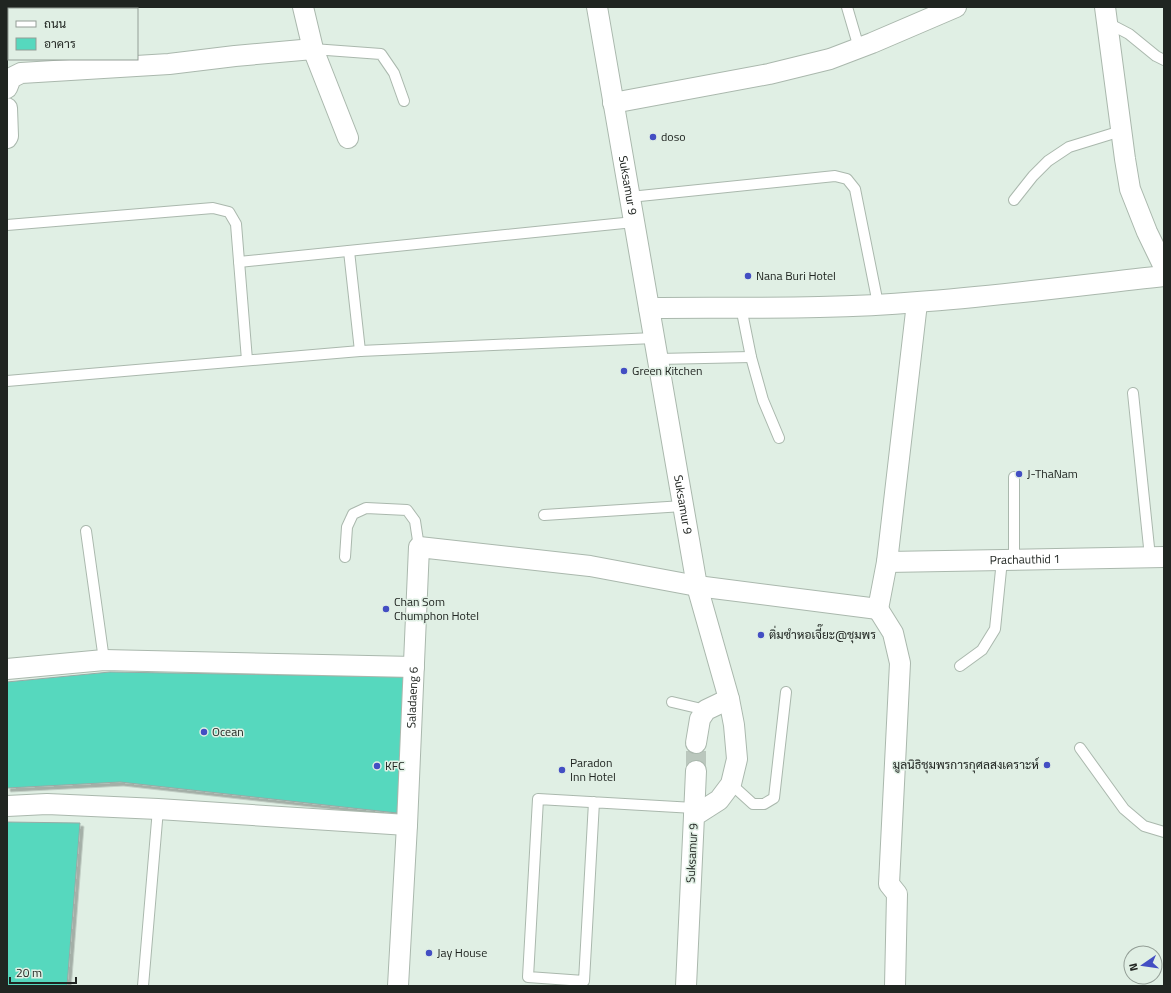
<svg xmlns="http://www.w3.org/2000/svg" width="1171" height="993" font-family="'Titillium Web',Sarabun,sans-serif">
	<style>
		.building { fill: #56d8be; stroke: #98aaa5; filter: url(#shadow) }
		.lines { fill: none; stroke-linecap: round; stroke-linejoin: round }
		.street-tunnel { stroke: #bac7bd; stroke-width: 20; stroke-dasharray: 20 10; stroke-linecap: butt }
		.lane-casing { stroke: #aab8ad; stroke-width: 12 }
		.street-casing { stroke: #aab8ad; stroke-width: 22 }
		.lane { stroke: #fff; stroke-width: 10 }
		.street { stroke: #fff; stroke-width: 20 }
		.poi-dot { fill: #434ec3; stroke: #e0efe4; stroke-width: 1.5 }
		.labels { text-anchor: middle; stroke-width: 3; stroke-linejoin: round; paint-order: stroke }
		.poi-label { font-size: 12px; fill: #202521; stroke: #e0efe4; text-anchor: start }
		.street-label { font-size: 12px; fill: #202521; stroke: #e0efe4 }
	</style>
	<defs>
		<filter id="shadow"><feDropShadow dx="3.5" dy="3.5" stdDeviation="0" flood-color="#0004"/></filter>
	</defs>
	<rect width="100%" height="100%" fill="#e0efe4"/>
	<g class="building">
		<polygon points="110,672 404,677 397,813 120,782 7,788 7,682"/>
		<polygon points="7,822 80,823 67,986 7,986"/>
	</g>
	<g class="lines">
		<polyline class="street-tunnel" points="696,771 696,743"/>
		<defs>
			<g id="lane">
				<polyline points="847,7 859,48"/>
				<polyline points="1108,23 1129,34 1156,56 1164,60"/>
				<polyline points="313,49 381,54 394,73 404,101"/>
				<polyline points="630,197 835,176 847,179 855,189 878,304"/>
				<polyline points="1014,200 1033,176 1048,161 1069,147 1121,131"/>
				<polyline points="7,225 213,208 229,212 236,224 247,360"/>
				<polyline points="349,251 360,351"/>
				<polyline points="239,262 634,222"/>
				<polyline points="741,307 751,357 763,400 779,438"/>
				<polyline points="658,359 751,357"/>
				<polyline points="7,381 360,351 654,338"/>
				<polyline points="1133,393 1150,557"/>
				<polyline points="1014,477 1014,559"/>
				<polyline points="544,515 683,506"/>
				<polyline points="86,531 104,660"/>
				<polyline points="345,557 347,527 353,514 366,508 407,510 415,521 419,547"/>
				<polyline points="960,666 982,650 995,629 1002,560"/>
				<polyline points="672,702 706,710"/>
				<polyline points="1080,748 1124,809 1144,826 1164,832"/>
				<polyline points="731,784 753,804 764,804 774,798 786,692"/>
				<polyline points="594,802 584,981 528,977 538,799 694,808"/>
				<polyline points="143,986 158,809"/>
			</g>
			<g id="street">
				<polyline points="303,7 313,49 348,138"/>
				<path id="s1" d="M597 7 697 586 729 699 734 725 737 759 731 784 719 800 694 816 686 986"/>
				<polyline points="1105,7 1125,159 1130,189 1147,232 1164,267"/>
				<polyline points="7,88 11,78 21,73 169,64 235,56 313,49"/>
				<polyline points="613,103 769,74 830,59 872,43 956,7"/>
				<polyline points="7,108 8,136 7,138"/>
				<path d="M649 308C738 307 828 310 918 302 1000 296 1082 285 1164 276"/>
				<path id="s2" d="M887 562 1164 557"/>
				<polyline points="878,609 893,633 900,663 889,884 897,894 895,986"/>
				<polyline points="7,669 104,660 414,667"/>
				<polyline points="696,743 700,719 706,710 729,699"/>
				<polyline points="7,806 47,804 158,809 407,825"/>
				<polyline points="694,816 696,771"/>
				<path id="s3" d="M398 986 407 825 419 547 590 566 697 586 878 609 887 562 917 303"/>
			</g>
		</defs>
		<use href="#lane" class="lane-casing"/>
		<use href="#street" class="street-casing"/>
		<use href="#lane" class="lane"/>
		<use href="#street" class="street"/>
	</g>
	<g class="poi-dot">
		<circle cx="653" cy="137" r="4"/>
		<circle cx="748" cy="276" r="4"/>
		<circle cx="624" cy="371" r="4"/>
		<circle cx="1019" cy="474" r="4"/>
		<circle cx="386" cy="609" r="4"/>
		<circle cx="761" cy="635" r="4"/>
		<circle cx="204" cy="732" r="4"/>
		<circle cx="1047" cy="765" r="4"/>
		<circle cx="377" cy="766" r="4"/>
		<circle cx="562" cy="770" r="4"/>
		<circle cx="429" cy="953" r="4"/>
	</g>
	<g class="labels">
		<g class="poi-label">
			<text x="661" y="141">doso</text>
			<text x="756" y="280">Nana Buri Hotel</text>
			<text x="632" y="375">Green Kitchen</text>
			<text x="1027" y="478">J-ThaNam</text>
			<text x="394" y="606">Chan Som<tspan x="394" dy="14">Chumphon Hotel</tspan></text>
			<text x="769" y="639">ติ่มซำหอเจี๊ยะ@ชุมพร</text>
			<text x="212" y="736">Ocean</text>
			<text x="570" y="767">Paradon<tspan x="570" dy="14">Inn Hotel</tspan></text>
			<text x="1039" y="769" text-anchor="end">มูลนิธิชุมพรการกุศลสงเคราะห์</text>
			<text x="385" y="770">KFC</text>
			<text x="437" y="957">Jay House</text>
		</g>
		<g class="street-label">
			<text dy="4" stroke="none"><textPath href="#s1" startOffset="181">Suksamur 9</textPath></text>
			<text dy="4" stroke="none"><textPath href="#s1" startOffset="505">Suksamur 9</textPath></text>
			<text dy="4" stroke="none"><textPath href="#s2" startOffset="138">Prachauthid 1</textPath></text>
			<text dy="4" stroke="none"><textPath href="#s3" startOffset="289">Saladaeng 6</textPath></text>
			<text transform="translate(692 853) rotate(-87)" y="4">Suksamur 9</text>
		</g>
	</g>
	<rect width="1171" height="993" fill="none" stroke="#202521" stroke-width="16"/>
	<rect x="8" y="8" width="130" height="52" fill="#e0efe4" stroke="#939e96"/>
	<rect x="16" y="21" width="20" height="6" fill="#ffffff" stroke="#939e96"/>
	<text x="44" y="28" font-size="12" fill="#202521">ถนน</text>
	<rect x="16" y="38" width="20" height="12" fill="#56d8be" stroke="#939e96"/>
	<text x="44" y="48" font-size="12" fill="#202521">อาคาร</text>
	<g transform="translate(1143 965) rotate(257)"><circle r="19" fill="#e0efe4" stroke="#939e96"/>
	<path d="M0-3L7 15L0 10L-7 15Z" fill="#434ec3"/>
	<text y="-6" font-size="11" font-weight="bold" text-anchor="middle" fill="#202521">N</text>
	</g>
	<path d="M10 977v6h66v-6" fill="none" stroke="#202521" stroke-width="2"/>
	<text x="16" y="977" font-size="12" fill="#202521" stroke="#e0efe4" stroke-width="3" paint-order="stroke">20 m</text>
</svg>
